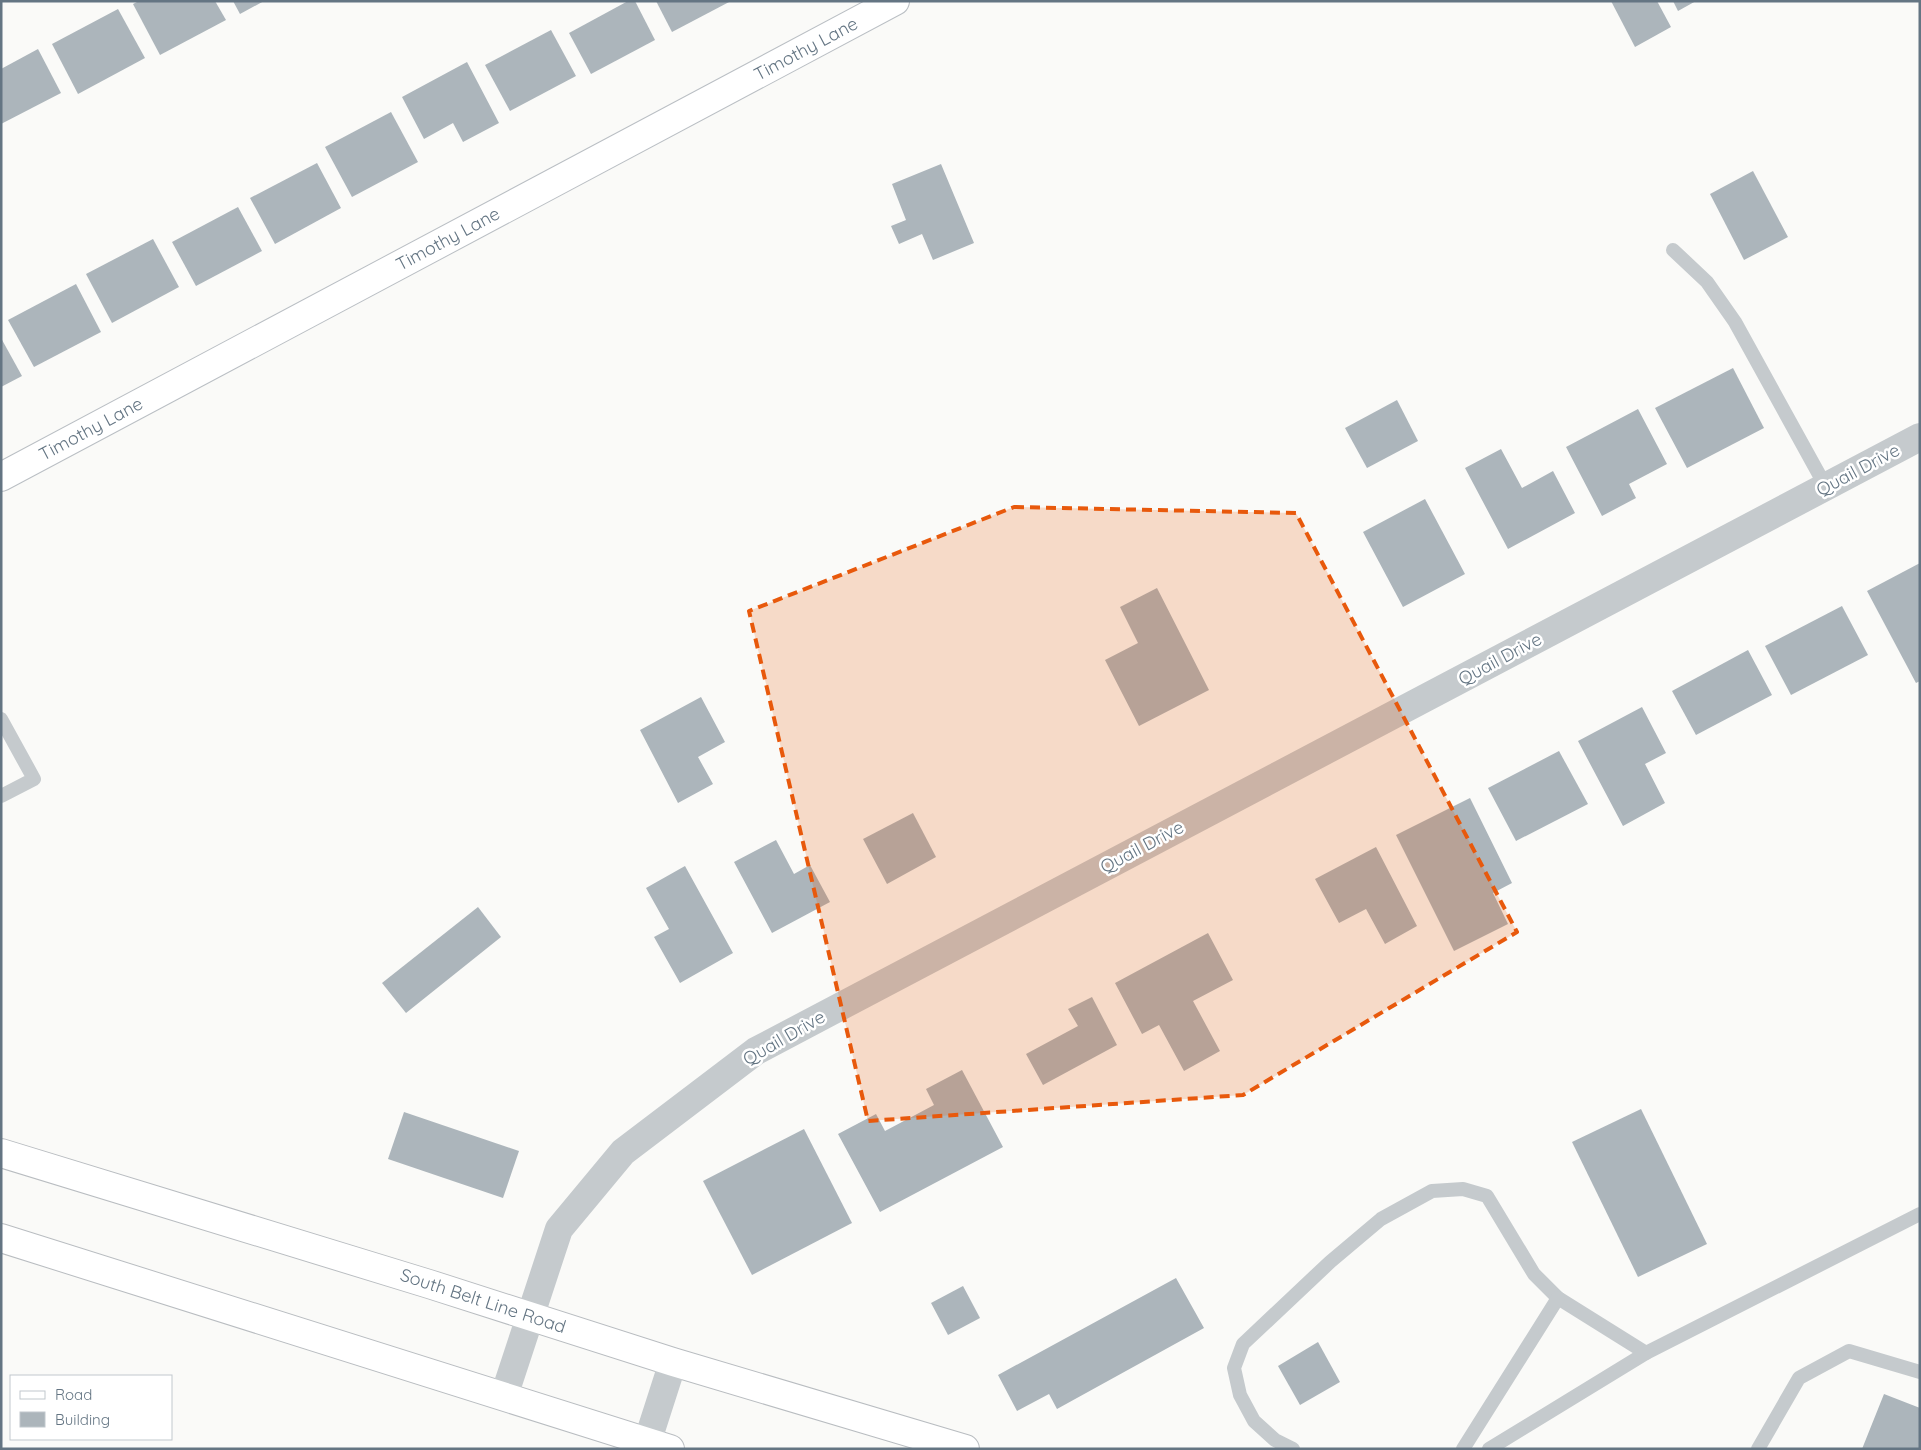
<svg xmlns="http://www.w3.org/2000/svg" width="1921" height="1450" font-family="Quicksand,sans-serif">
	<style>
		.building { fill: #acb5bb }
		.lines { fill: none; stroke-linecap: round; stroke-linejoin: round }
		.secondary-casing { stroke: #babfc4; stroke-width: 30 }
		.primary-casing { stroke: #b9bdc1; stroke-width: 30 }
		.lane { stroke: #c5cacd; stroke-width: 14 }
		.street { stroke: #c5cacd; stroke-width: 28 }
		.secondary { stroke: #fff; stroke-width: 28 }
		.primary { stroke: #fff; stroke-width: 28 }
		.marked { fill: #e8590c; fill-opacity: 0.2; stroke: #e8590c; stroke-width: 4; stroke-dasharray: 10 6; stroke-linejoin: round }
		.labels { text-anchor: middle; stroke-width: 5; stroke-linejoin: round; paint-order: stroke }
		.street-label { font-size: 18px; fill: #647583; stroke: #fff }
	</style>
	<rect width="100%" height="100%" fill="#fafaf8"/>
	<g class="building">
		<polygon points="139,1 215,1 226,20 160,55 133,4"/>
		<polygon points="233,1 264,1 240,14"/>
		<polygon points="628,1 635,1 655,40 591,74 569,33"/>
		<polygon points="656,1 731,1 672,32"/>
		<polygon points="1611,1 1657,1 1671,27 1635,47"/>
		<polygon points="1673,1 1696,1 1678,11"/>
		<polygon points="118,9 145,58 78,94 52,44"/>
		<polygon points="551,30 576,76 510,111 485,65"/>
		<polygon points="38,49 61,93 1,124 1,69"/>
		<polygon points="467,62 499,123 463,142 453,123 424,139 402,97"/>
		<polygon points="391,112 418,162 352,197 325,147"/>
		<polygon points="317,163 341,208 275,244 250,198"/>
		<polygon points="941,164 974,243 933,260 922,234 899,244 891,226 906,220 892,184"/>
		<polygon points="1753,171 1788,237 1744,260 1710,194"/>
		<polygon points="238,207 262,251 196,286 172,242"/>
		<polygon points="153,239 179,287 112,323 86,274"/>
		<polygon points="76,284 101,332 34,367 8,320"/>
		<polygon points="1,338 22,376 1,387"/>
		<polygon points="1733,368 1764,428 1687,468 1655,408"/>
		<polygon points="1397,400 1418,441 1367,468 1345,428"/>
		<polygon points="1638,409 1667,464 1629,484 1636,498 1602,516 1566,447"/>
		<polygon points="1501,449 1522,488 1553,471 1575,513 1508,549 1465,468"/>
		<polygon points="1425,499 1465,574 1403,607 1363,532"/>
		<polygon points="1920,563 1920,681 1916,683 1867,591"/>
		<polygon points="1157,588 1209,690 1139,726 1105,660 1138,643 1120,607"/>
		<polygon points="1842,606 1868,655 1791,695 1765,646"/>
		<polygon points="1748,650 1772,695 1696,735 1672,691"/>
		<polygon points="701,697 725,742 698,757 713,784 678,803 640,730"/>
		<polygon points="1642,707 1666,753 1645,764 1665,803 1623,826 1578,741"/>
		<polygon points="1559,751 1588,804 1516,841 1488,788"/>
		<polygon points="1470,798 1512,883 1493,893 1508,924 1454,951 1396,835"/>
		<polygon points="913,813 936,857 887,884 863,839"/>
		<polygon points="776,840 794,874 810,865 830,902 772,933 734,862"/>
		<polygon points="1376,847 1417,926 1385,944 1366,909 1339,923 1315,879"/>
		<polygon points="685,866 733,953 680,983 654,937 669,929 646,888"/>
		<polygon points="478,907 501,937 406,1013 382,983"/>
		<polygon points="1208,933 1233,980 1193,1001 1220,1051 1184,1071 1159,1025 1142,1034 1115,983"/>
		<polygon points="1092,997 1117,1045 1043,1085 1026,1054 1078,1026 1068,1009"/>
		<polygon points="962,1070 1003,1147 880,1212 838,1134 876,1114 885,1131 934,1105 926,1089"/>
		<polygon points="1641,1109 1707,1244 1638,1277 1572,1142"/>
		<polygon points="404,1112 519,1151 503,1198 388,1159"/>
		<polygon points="804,1129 852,1223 752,1275 703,1181"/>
		<polygon points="1176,1278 1204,1328 1057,1409 1049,1394 1017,1411 998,1375"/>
		<polygon points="963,1286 980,1318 948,1335 931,1303"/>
		<polygon points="1318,1342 1340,1382 1300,1405 1278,1366"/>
		<polygon points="1884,1394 1920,1408 1920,1449 1862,1449"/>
	</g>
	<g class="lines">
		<defs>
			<polyline id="secondary" points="1,477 895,1"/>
			<g id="primary">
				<polyline points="1,1153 429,1284 673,1362 965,1449"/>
				<polyline points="1,1238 670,1449"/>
			</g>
		</defs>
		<use href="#secondary" class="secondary-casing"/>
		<use href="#primary" class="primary-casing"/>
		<g class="lane">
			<polyline points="1673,250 1707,282 1735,322 1826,487"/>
			<polyline points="1,719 34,779 1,796"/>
			<polyline points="1293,1449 1275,1440 1254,1421 1240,1395 1234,1368 1243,1344 1330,1262 1381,1219 1432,1191 1463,1189 1487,1196 1534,1274 1558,1298 1646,1353"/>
			<polyline points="1463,1449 1558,1298"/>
			<polyline points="1489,1449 1646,1353 1920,1214"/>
			<polyline points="1758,1449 1799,1378 1849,1351 1920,1372"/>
		</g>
		<g class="street">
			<polyline points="504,1396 559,1229 623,1152 756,1051 1920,437"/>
			<polyline points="645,1449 673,1362"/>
		</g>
		<use href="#secondary" class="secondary"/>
		<use href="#primary" class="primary"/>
	</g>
	<path class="marked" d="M1014 507 1296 513 1517 932 1243 1095 868 1121 749 611Z"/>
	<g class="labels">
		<g class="street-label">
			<text transform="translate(806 49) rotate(-28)" y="6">Timothy Lane</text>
			<text transform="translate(448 239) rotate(-28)" y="6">Timothy Lane</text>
			<text transform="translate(91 429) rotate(-28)" y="6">Timothy Lane</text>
			<text transform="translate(1858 470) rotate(-28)" y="6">Quail Drive</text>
			<text transform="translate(1500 659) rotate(-28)" y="6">Quail Drive</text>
			<text transform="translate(1142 847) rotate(-28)" y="6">Quail Drive</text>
			<text transform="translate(784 1038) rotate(-30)" y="6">Quail Drive</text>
			<text transform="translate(483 1301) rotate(18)" y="6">South Belt Line Road</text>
		</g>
	</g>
	<rect width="1921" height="1450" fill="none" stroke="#647583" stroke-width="5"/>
	<rect x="10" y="1375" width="162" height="65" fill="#ffffff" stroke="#c1c8cd"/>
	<rect x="20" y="1391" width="25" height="8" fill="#ffffff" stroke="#c1c8cd"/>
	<text x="55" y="1400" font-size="15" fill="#647583">Road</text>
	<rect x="20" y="1412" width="25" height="15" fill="#acb5bb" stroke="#c1c8cd"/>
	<text x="55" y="1425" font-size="15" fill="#647583">Building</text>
</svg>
